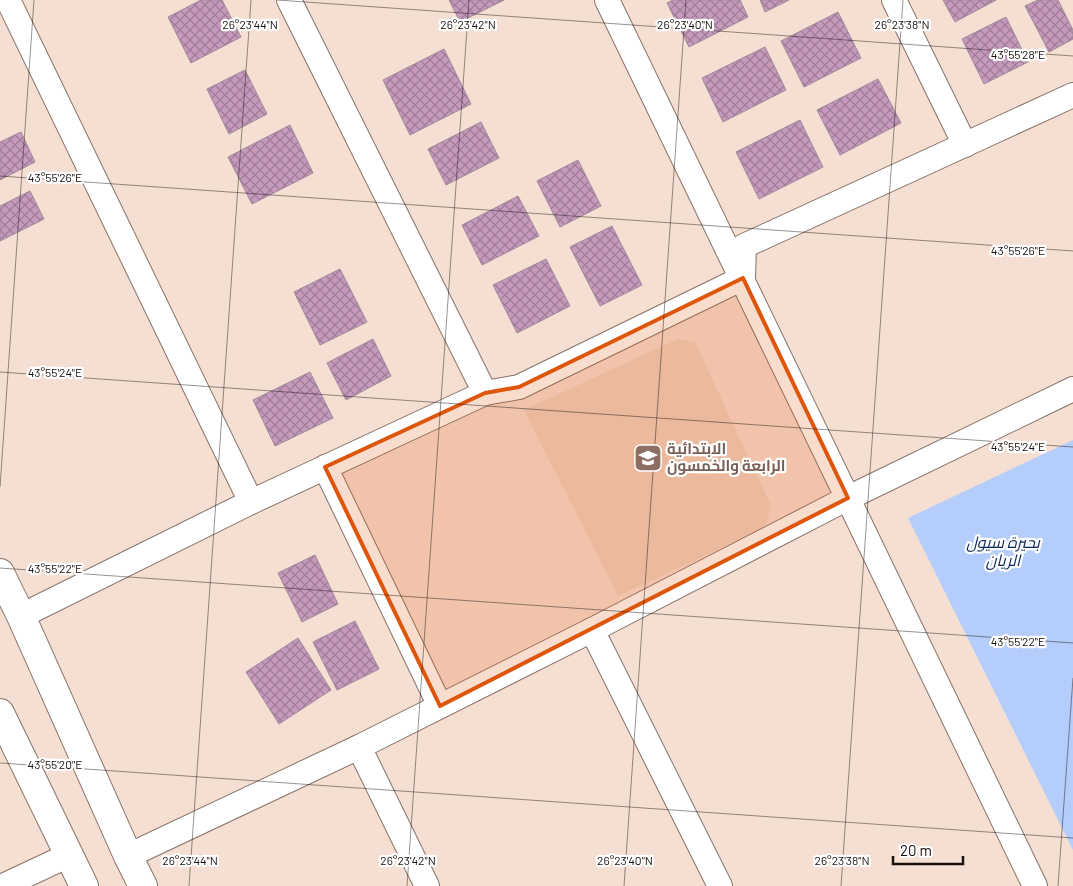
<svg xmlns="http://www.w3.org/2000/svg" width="1073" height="886" font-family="Barlow,Cairo,sans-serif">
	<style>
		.built { fill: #efd2c1 }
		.water { fill: #b4cdfb }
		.building { fill: url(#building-cross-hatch); stroke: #9d8b99 }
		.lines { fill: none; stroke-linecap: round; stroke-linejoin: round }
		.street-casing { stroke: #867367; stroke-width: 26 }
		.secondary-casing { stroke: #867367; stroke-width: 30 }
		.street { stroke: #fff; stroke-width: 24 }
		.secondary { stroke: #fff; stroke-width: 28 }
		.marked { fill: #de550c; fill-opacity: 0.2; stroke: #de550c; stroke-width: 4; stroke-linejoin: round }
		.ticks { fill: none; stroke: #18110d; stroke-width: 1; stroke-opacity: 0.45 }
		.labels { text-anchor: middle; stroke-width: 4.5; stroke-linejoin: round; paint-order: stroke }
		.education-label { font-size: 15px; font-weight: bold; fill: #785e54; stroke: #fff; text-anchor: start }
		.water-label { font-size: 16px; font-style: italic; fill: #0e285d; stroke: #fff }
		.ticks-label { font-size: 12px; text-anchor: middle; fill: #18110d; stroke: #fff; stroke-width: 4.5; stroke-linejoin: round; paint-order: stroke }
	</style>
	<defs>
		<pattern id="building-cross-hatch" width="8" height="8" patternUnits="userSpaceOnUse" patternTransform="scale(1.25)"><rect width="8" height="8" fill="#c69abd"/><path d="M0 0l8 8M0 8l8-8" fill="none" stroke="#a07c98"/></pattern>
	</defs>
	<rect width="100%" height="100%" fill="#f5dfd2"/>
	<polygon class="built" points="678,339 695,342 771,506 765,528 618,596 524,410"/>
	<polygon class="water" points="1073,440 1073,850 908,518"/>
	<g class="building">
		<polygon points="201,0 222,0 241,37 191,63 168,17"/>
		<polygon points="449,0 504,0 460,22"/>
		<polygon points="673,0 740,0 748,17 689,47 667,3"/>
		<polygon points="760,0 789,0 765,12"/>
		<polygon points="943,0 996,0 955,22"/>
		<polygon points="1038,0 1058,0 1073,30 1073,39 1049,52 1025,6"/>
		<polygon points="838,12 861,58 804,87 781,41"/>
		<polygon points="1006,17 1028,62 984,84 962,39"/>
		<polygon points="765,47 786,90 723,122 702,78"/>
		<polygon points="444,49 471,104 410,135 383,80"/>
		<polygon points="245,70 267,114 229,134 207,89"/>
		<polygon points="878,79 901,123 840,155 817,110"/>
		<polygon points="800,120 823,167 759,199 736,152"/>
		<polygon points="481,122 499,158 446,185 428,149"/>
		<polygon points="290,125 313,173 252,204 228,157"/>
		<polygon points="21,132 35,162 0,180 0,142"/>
		<polygon points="578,160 601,206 560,227 537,181"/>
		<polygon points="30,191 44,219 0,241 0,206"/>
		<polygon points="518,196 539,236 482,265 462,225"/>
		<polygon points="612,226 642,285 600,306 570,247"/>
		<polygon points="546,259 570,306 517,333 493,285"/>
		<polygon points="340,269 367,322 320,345 294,292"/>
		<polygon points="373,339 391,376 346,400 327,363"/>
		<polygon points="310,372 333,418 275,446 253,400"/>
		<polygon points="315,555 338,604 302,622 278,573"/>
		<polygon points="355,621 379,669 337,690 313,642"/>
		<polygon points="298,638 331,690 279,724 246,672"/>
	</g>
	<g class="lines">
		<defs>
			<g id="street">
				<polyline points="8,0 251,502"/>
				<polyline points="289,0 485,393"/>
				<path d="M607 0C751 295 892 591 1035 886"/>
				<polyline points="894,0 965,145"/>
				<polyline points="325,467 440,706"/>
				<polyline points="21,616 251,502 485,393 519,387 743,278 744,246 1073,95"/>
				<polyline points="592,630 720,886"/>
				<polyline points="359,747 427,886"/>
				<polyline points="128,856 359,747 592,630 848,498 1073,389"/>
				<polyline points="3,886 69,855"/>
			</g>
			<g id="secondary">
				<polyline points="0,573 21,616 128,856 143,886"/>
				<polyline points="0,713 84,886"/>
			</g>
		</defs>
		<use href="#street" class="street-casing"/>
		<use href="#secondary" class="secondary-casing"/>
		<use href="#street" class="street"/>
		<use href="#secondary" class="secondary"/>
	</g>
	<path class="marked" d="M743 278 848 498 440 706 325 467 485 393 519 387Z"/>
	<path class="ticks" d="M277 0 1073 56M0 176 1073 251M0 372 1073 447M0 487 34 0M0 568 1073 643M0 763 1073 838M189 886 251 0M407 886 469 0M624 886 686 0M841 886 903 0M1058 886 1073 678"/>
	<defs>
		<symbol id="school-square" viewBox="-11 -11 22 22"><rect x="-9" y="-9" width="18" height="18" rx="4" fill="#8d6e63" stroke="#fff"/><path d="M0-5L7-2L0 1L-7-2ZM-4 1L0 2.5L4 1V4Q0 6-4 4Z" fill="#fff"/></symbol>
	</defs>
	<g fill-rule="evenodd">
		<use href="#school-square" x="632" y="442" width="32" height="32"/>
	</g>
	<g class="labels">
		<g class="education-label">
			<text x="667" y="454">الابتدائية<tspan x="667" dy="17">الرابعة والخمسون</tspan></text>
		</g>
		<g class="water-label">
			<text x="1003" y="548">بحيرة سيول<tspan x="1003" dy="18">الريان</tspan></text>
		</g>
	</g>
	<g class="ticks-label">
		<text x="250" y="29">26°23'44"N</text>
		<text x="468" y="29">26°23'42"N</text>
		<text x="685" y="29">26°23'40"N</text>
		<text x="902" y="29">26°23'38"N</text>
		<text x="1018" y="59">43°55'28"E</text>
		<text x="55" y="182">43°55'26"E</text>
		<text x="1018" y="255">43°55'26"E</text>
		<text x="55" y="377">43°55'24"E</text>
		<text x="1018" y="451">43°55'24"E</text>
		<text x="55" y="573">43°55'22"E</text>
		<text x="1018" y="646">43°55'22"E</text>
		<text x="55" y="769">43°55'20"E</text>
		<text x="190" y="865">26°23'44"N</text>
		<text x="408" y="865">26°23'42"N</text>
		<text x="625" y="865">26°23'40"N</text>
		<text x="842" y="865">26°23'38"N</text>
	</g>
	<path d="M893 856v8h70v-8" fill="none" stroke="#18110d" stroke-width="2.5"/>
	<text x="900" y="856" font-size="15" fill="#18110d" stroke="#ffffff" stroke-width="4" paint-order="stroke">20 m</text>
</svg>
